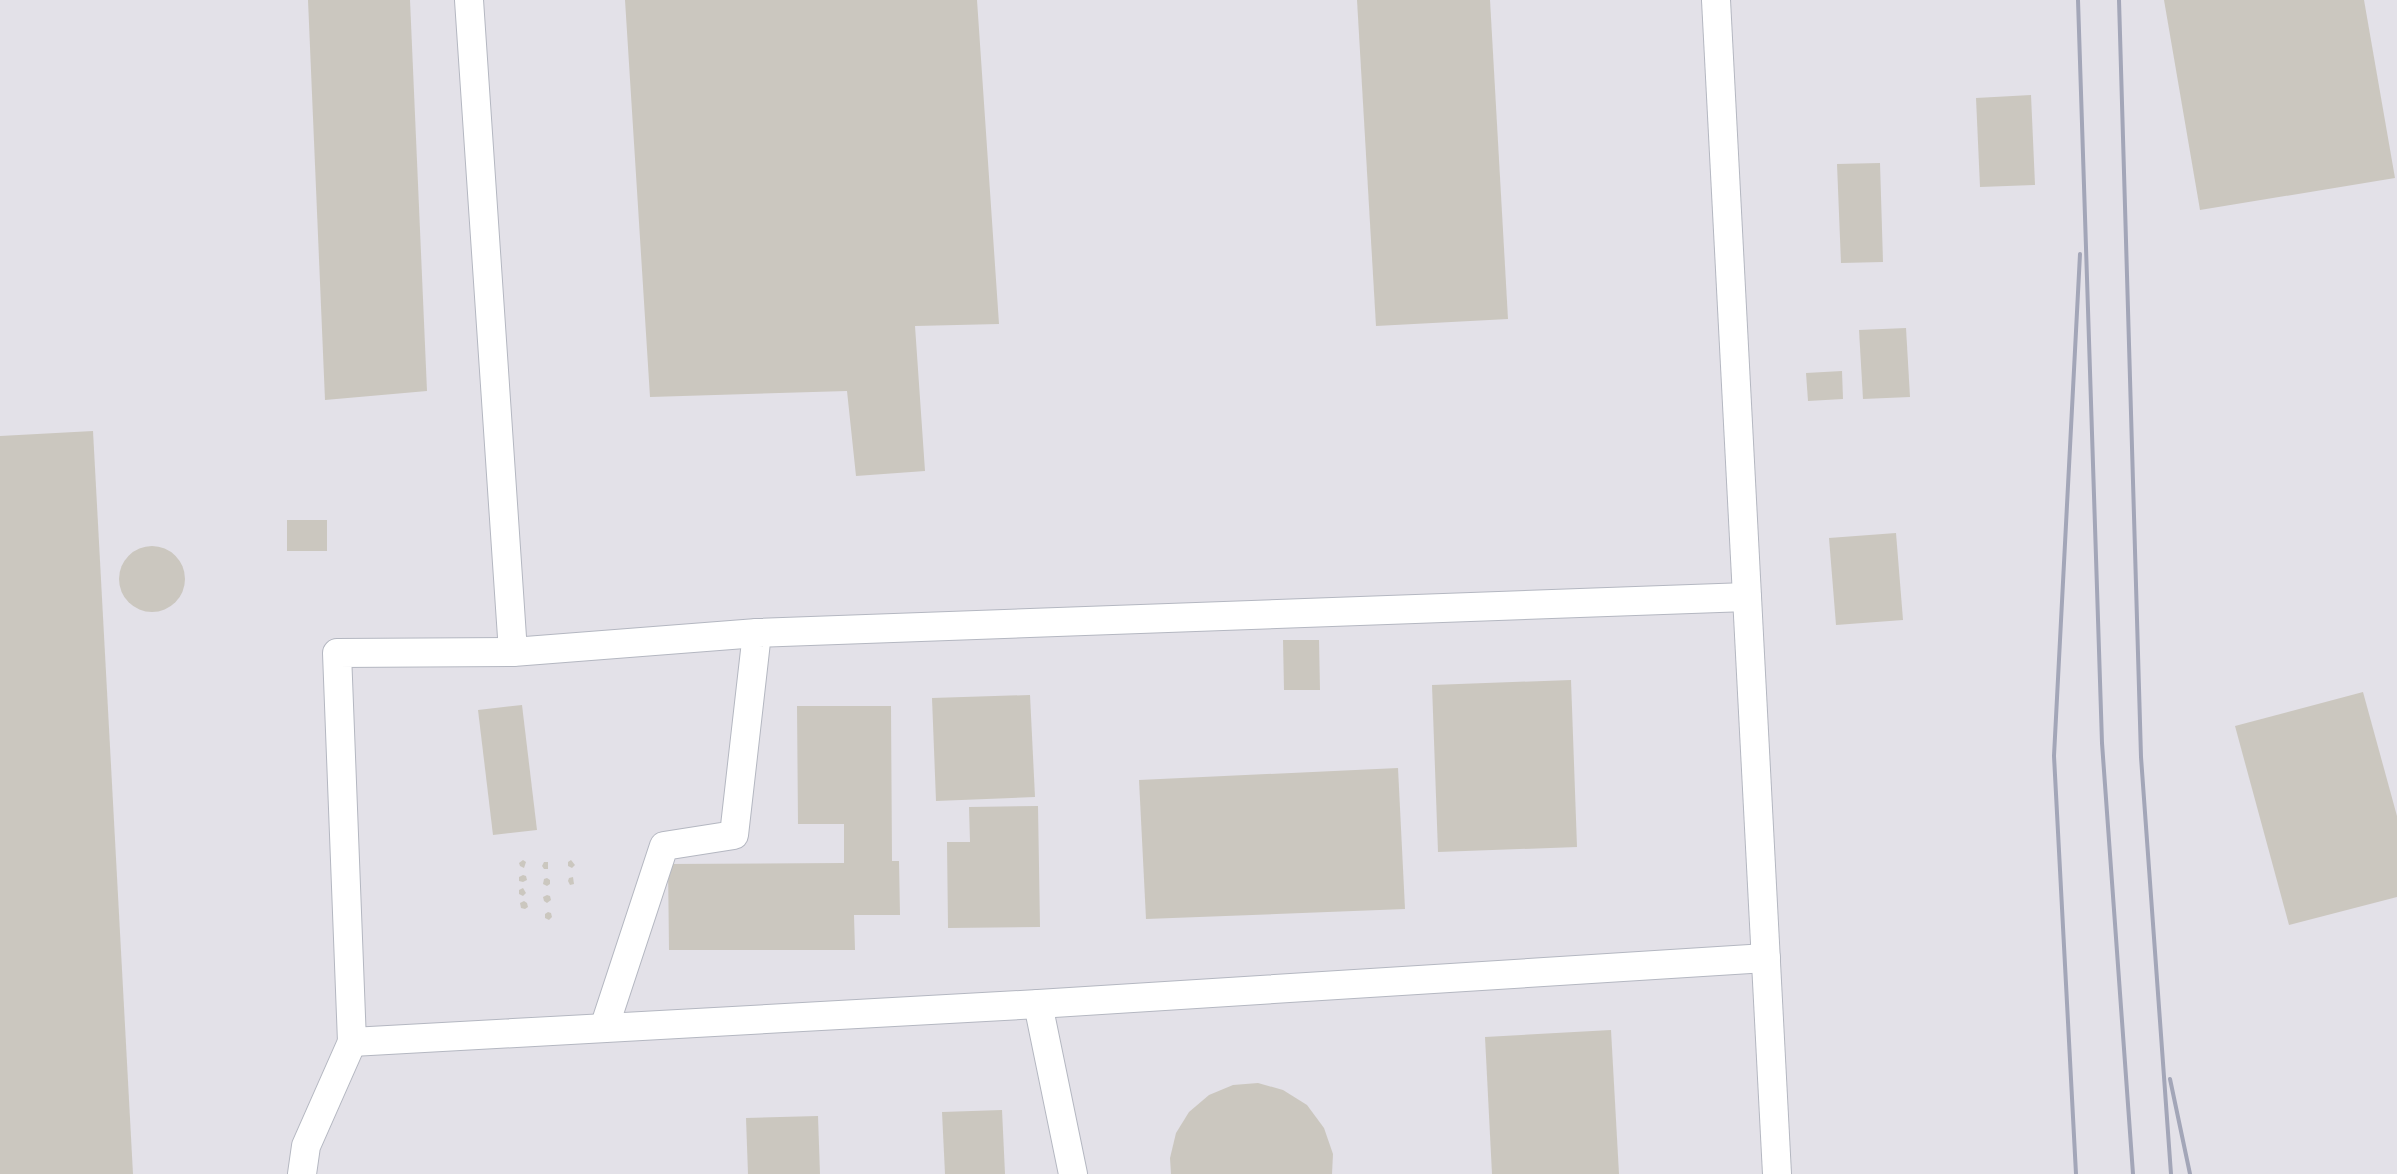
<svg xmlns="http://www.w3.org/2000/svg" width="2397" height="1174" font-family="Poppins,sans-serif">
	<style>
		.industrial { fill: #e3e1e8 }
		.building { fill: #cbc7bf }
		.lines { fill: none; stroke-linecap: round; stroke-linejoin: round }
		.minor-casing { stroke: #b4b7c1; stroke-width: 30 }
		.minor { stroke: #fff; stroke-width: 28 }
		.rail { stroke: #a3a6b8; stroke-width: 4 }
	</style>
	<rect width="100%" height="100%" fill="#efe9e1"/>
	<rect class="industrial" x="0" y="0" width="2397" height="1174"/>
	<g class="building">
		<polygon points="308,0 410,0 427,391 325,400"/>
		<polygon points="625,0 977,0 999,324 915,326 925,471 856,476 847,391 650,397"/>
		<polygon points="1357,0 1490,0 1508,319 1376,326"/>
		<polygon points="2164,0 2364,0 2395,178 2200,210"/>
		<polygon points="2031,95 2035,185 1980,187 1976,98"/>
		<polygon points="1880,163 1883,262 1841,263 1837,164"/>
		<polygon points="1906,328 1910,397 1863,399 1859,330"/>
		<polygon points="1842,371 1843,399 1808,401 1806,373"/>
		<polygon points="93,431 133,1174 0,1174 0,436"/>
		<rect x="287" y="520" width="40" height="31"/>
		<polygon points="1896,533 1903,620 1836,625 1829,538"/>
		<circle cx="152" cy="579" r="33"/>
		<polygon points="1283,640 1319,640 1320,690 1284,690"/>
		<polygon points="1571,680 1577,847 1438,852 1432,685"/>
		<polygon points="2363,692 2397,816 2397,897 2289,925 2235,726"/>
		<polygon points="1030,695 1035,797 936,801 932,698"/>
		<polygon points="522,705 537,830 493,835 478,710"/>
		<polygon points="797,706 891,706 892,861 899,861 900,915 854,915 855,950 669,950 668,864 844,863 844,824 798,824"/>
		<polygon points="1398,768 1405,909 1146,919 1139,780"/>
		<polygon points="1038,806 1040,927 948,928 947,842 970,842 969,807"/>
		<polygon points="523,860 526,862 524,868 520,866 519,863"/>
		<polygon points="571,860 575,865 572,868 568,866 568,862"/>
		<polygon points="544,862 548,862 548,869 544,869 542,866"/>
		<polygon points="523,875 526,876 527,880 523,882 519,881 519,877"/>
		<polygon points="573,877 574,884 570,885 568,881 569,878"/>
		<polygon points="547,878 550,880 550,884 547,886 543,884 544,879"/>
		<polygon points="523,888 526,893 523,896 519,894 519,890"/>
		<polygon points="547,895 550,896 551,900 547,903 544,901 543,897"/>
		<polygon points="524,901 527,903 528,907 525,909 521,908 520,903"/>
		<polygon points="548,912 551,913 552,917 549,920 545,918 545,914"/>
		<polygon points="1611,1030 1619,1174 1492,1174 1485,1037"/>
		<polygon points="1258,1083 1283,1090 1307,1105 1324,1128 1333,1154 1332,1174 1171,1174 1170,1158 1176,1133 1189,1112 1209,1095 1233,1085"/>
		<polygon points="1002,1110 1005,1174 945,1174 942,1112"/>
		<polygon points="818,1116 820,1174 748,1174 746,1118"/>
	</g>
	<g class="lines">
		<defs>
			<g id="minor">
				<polyline points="469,0 513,652"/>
				<polyline points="1716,0 1777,1174"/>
				<polyline points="757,633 513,652 337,653 352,1042 1038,1004 1766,958"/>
				<polyline points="1038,1004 1073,1174"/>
				<polyline points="604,1028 664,846 734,835 757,633 1747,597"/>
				<polyline points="302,1174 306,1146 352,1042"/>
			</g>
		</defs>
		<use href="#minor" class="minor-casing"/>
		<use href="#minor" class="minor"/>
		<g class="rail">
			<polyline points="2078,0 2102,743 2133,1174"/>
			<polyline points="2119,0 2141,757 2171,1174"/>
			<polyline points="2170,1079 2190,1174"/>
			<polyline points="2076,1174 2054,756 2080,254"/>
		</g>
	</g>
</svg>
